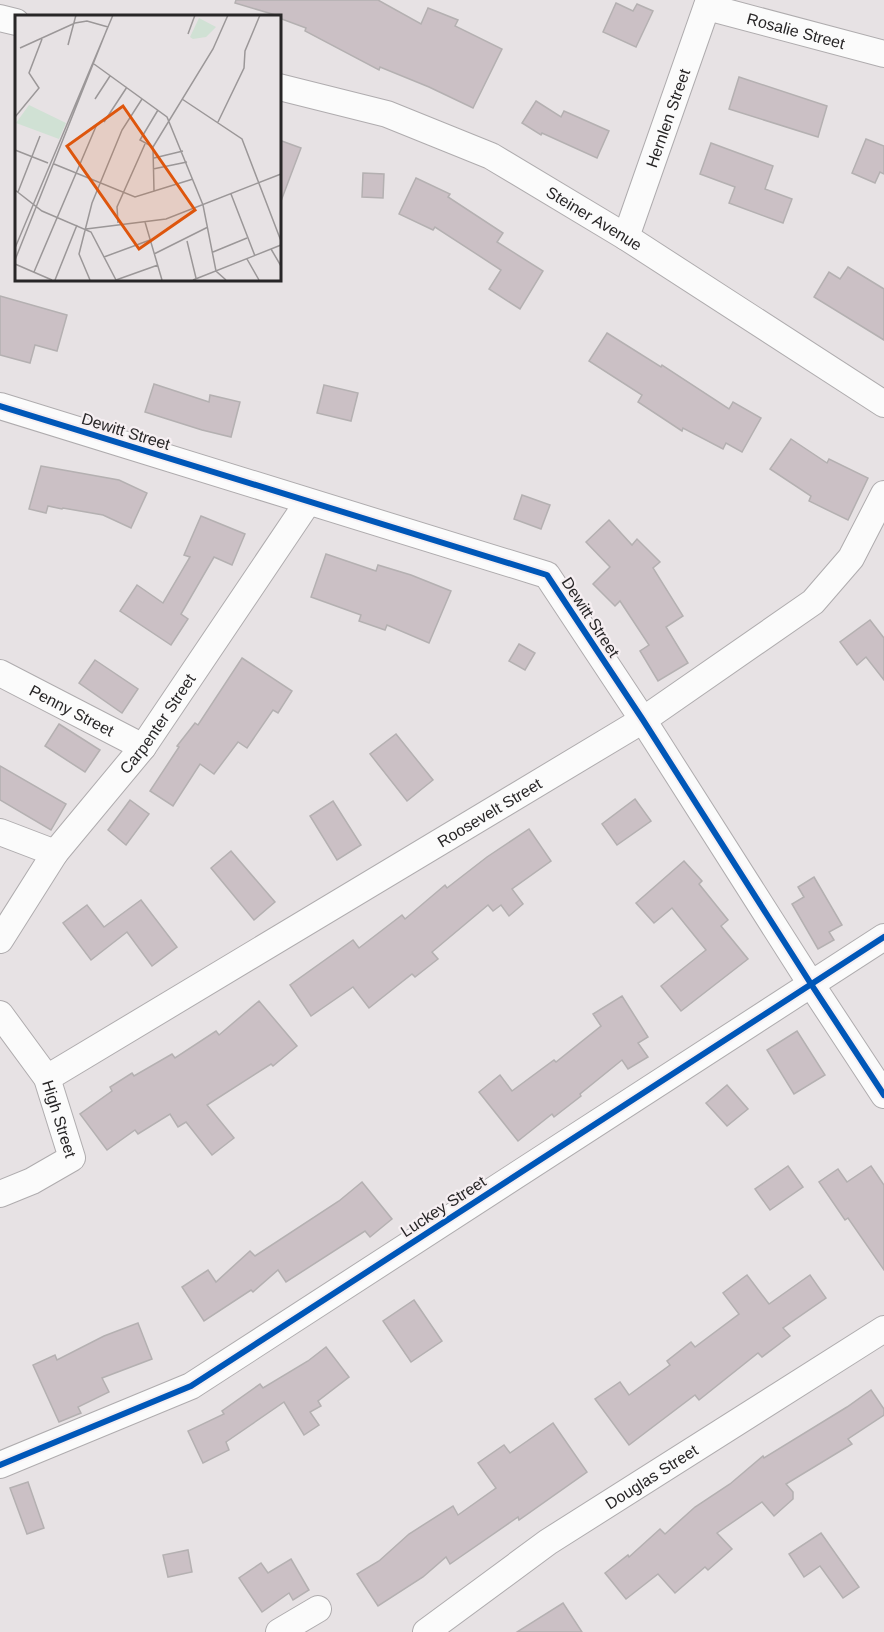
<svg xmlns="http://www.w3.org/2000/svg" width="884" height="1632" font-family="Arial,sans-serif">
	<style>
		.building { fill: #cbc0c5; stroke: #b4b0b1; stroke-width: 1.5 }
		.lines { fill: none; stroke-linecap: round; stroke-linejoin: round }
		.minor-casing { stroke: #afacae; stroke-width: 28 }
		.minor { stroke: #fbfbfb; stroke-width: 26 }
		.cycleway-casing { stroke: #f6eff2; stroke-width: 10 }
		.cycleway { stroke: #0057b8; stroke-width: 6 }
		.labels { text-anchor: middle; stroke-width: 4.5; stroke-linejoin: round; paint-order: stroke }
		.street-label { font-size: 16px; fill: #282627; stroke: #f6eff2 }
		.inset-road { fill: none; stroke: #9b9798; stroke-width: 1.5 }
		.view { fill: #de560d; fill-opacity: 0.15; stroke: #de560d; stroke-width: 3 }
		.inset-edge { fill: none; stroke: #282627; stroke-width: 3 }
	</style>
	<rect width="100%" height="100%" fill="#e7e2e4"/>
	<g class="building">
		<polygon points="236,0 378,0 421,24 428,8 458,20 455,26 502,49 473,108 429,87 380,67 379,70 305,31 306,28 279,18 279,16 235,3"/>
		<polygon points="616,3 633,11 637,4 653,11 636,47 603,32"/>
		<polygon points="739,77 827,106 818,137 729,109"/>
		<polygon points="536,101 561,117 564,111 609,131 597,158 542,133 541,135 522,123"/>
		<polygon points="866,139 884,146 884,174 880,172 875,183 852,173"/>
		<polygon points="279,140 301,148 281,201 279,201"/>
		<polygon points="711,143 773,166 765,189 792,199 783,223 729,203 735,187 700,174"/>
		<polygon points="363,173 384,174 383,198 362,197"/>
		<polygon points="416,178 450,194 448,197 503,233 497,242 543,271 520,309 489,289 501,270 435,227 433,230 399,214"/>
		<polygon points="848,267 884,289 884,340 814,297 829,272 840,279"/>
		<polygon points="0,296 67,315 57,351 35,345 30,363 0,355"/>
		<polygon points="607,333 661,367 662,365 729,409 733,402 761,418 742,452 726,443 723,449 683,428 682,431 638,402 642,395 589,361"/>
		<polygon points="154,384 209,402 210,395 240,402 231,437 202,430 145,412"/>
		<polygon points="324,385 358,393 351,421 317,413"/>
		<polygon points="791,439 827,463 829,459 868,478 848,520 809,501 811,496 770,469"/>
		<polygon points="41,466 119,480 147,493 131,528 103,515 63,508 62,509 48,506 46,513 29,509"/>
		<polygon points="522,495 550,505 541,529 514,519"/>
		<polygon points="201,516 245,534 232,565 214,557 181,614 188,619 171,645 120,611 137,585 163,603 190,557 184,555"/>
		<polygon points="609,520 632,545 637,539 660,562 653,568 683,616 666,627 688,663 658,681 640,651 649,645 620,601 615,606 593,584 610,567 586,542"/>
		<polygon points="326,554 376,571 378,565 411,575 451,591 429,643 387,625 385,630 359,621 361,615 311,597"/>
		<polygon points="870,620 884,638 884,680 866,657 857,665 840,642"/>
		<polygon points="519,644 535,653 525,670 509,661"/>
		<polygon points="242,658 292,691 278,713 273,710 247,748 238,742 214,774 200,764 173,806 150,791 179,747 177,746 195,723 198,725"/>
		<polygon points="95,660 138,689 122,713 79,683"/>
		<polygon points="59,724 100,750 85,772 45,746"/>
		<polygon points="396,734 433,780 407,801 370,754"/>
		<polygon points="0,766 66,804 51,830 0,800"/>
		<polygon points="635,799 651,821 617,845 602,824"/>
		<polygon points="130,800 149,814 126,845 108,830"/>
		<polygon points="333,801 361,845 337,860 310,816"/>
		<polygon points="529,829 551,861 512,889 523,904 509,916 501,905 493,911 488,905 432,952 438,959 415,977 412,974 369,1008 353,987 311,1016 290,985 353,940 359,948 402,915 405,919 445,885 447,888 487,857"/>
		<polygon points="231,851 275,902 254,920 211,868"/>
		<polygon points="684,861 702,881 699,884 728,920 721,926 748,959 681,1011 661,986 706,950 672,908 654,923 636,903"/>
		<polygon points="814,877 842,925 829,932 834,940 818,949 792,904 804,897 798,887"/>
		<polygon points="141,900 177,947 152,966 127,932 91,960 63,923 87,905 104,927"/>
		<polygon points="622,996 648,1037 638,1043 648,1057 628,1069 622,1060 580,1094 581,1096 554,1117 552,1114 518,1141 479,1092 500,1075 512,1091 554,1060 556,1062 601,1026 593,1014"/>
		<polygon points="259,1001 297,1046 273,1066 271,1064 207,1105 234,1138 212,1155 186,1122 178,1127 170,1114 138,1134 135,1130 107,1150 80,1114 112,1091 110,1087 132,1073 134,1076 172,1054 175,1058 216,1031 219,1035"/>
		<polygon points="797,1031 825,1075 794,1094 767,1050"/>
		<polygon points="727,1085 748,1109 727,1126 706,1103"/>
		<polygon points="788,1166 803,1187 770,1210 755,1189"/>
		<polygon points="871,1166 884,1185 884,1270 848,1218 845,1220 819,1182 838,1169 847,1182"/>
		<polygon points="362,1182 392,1219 370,1237 365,1231 286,1282 278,1270 253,1292 251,1290 204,1321 182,1287 208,1270 216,1282 250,1251 255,1256 339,1201"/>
		<polygon points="747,1275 769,1304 810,1275 826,1298 783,1328 790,1336 762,1357 758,1353 699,1400 695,1395 629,1445 595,1399 620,1382 629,1395 670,1365 667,1361 691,1342 695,1347 739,1314 723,1293"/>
		<polygon points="414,1300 442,1341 411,1362 383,1321"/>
		<polygon points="138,1323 152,1359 102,1378 109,1392 78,1407 81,1413 59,1422 33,1365 55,1355 57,1360 104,1336"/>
		<polygon points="326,1347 349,1377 318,1401 321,1406 310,1412 319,1425 304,1435 284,1402 226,1442 229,1450 203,1463 188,1431 224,1414 222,1411 260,1384 263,1388 308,1361"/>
		<polygon points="871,1390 884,1409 884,1415 848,1439 852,1444 786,1484 793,1492 793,1499 774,1516 762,1502 717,1533 732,1549 708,1570 705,1567 675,1593 658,1574 626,1599 605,1573 628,1555 629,1557 660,1529 665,1534 695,1507 730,1484 763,1456 764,1458 847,1407"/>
		<polygon points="553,1423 587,1472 519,1520 518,1517 450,1564 446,1557 423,1577 378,1606 357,1574 379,1561 409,1534 453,1506 458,1515 496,1488 478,1463 504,1445 510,1453"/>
		<polygon points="28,1482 44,1528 27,1534 10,1488"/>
		<polygon points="821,1533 859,1587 843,1598 820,1566 804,1577 789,1554"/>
		<polygon points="188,1550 192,1572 168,1577 163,1555"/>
		<polygon points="291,1559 309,1590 293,1600 289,1593 262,1612 239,1578 261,1563 268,1573"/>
		<polygon points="563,1603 582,1632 517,1632"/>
	</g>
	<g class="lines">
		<defs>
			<g id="minor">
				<path id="s1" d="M707 7 884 54"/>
				<polyline points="0,18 16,22"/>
				<path id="s2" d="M279 87 387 114 491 156 626 237 884 404"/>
				<path id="s3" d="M626 237 709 0"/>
				<polyline points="0,406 547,575 643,720 811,984 884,1095"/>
				<path id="s4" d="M0 673 143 747"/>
				<polyline points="0,832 55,853"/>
				<path id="s5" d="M0 940 55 853 143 747 308 502"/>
				<path id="s6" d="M0 1014 47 1078 72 1158 32 1181 0 1194"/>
				<path id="s7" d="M47 1078 643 720 813 602 851 558 884 494"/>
				<polyline points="0,1465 191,1386 884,937"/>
				<polyline points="279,1632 318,1609"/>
				<path id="s8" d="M426 1632 548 1542 884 1329"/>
			</g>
		</defs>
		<use href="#minor" class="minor-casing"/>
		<use href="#minor" class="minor"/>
		<defs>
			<g id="cycleway">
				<polyline points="0,406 547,575 643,720 811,984 884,1095"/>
				<polyline points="0,1465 191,1386 884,937"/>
			</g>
		</defs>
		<use href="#cycleway" class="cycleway-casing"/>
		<use href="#cycleway" class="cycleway"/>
	</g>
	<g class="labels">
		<g class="street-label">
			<text dy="6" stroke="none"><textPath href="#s1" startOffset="92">Rosalie Street</textPath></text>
			<text dy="6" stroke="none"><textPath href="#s3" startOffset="126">Hernlen Street</textPath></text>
			<text dy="6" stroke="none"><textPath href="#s2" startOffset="344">Steiner Avenue</textPath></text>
			<text transform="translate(126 431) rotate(17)" y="6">Dewitt Street</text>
			<text transform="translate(591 617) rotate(57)" y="6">Dewitt Street</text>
			<text dy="6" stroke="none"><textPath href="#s4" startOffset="81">Penny Street</textPath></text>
			<text dy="6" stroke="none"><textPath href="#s5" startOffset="268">Carpenter Street</textPath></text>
			<text dy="6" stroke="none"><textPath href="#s7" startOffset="516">Roosevelt Street</textPath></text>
			<text dy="6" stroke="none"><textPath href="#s6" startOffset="122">High Street</textPath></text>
			<text transform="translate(443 1206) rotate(-33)" y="6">Luckey Street</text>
			<text dy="6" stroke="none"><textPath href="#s8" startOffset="274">Douglas Street</textPath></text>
		</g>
	</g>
	<g transform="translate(15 15)">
		<rect width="266" height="266" fill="#e7e2e4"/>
		<path d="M184 3 201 12 191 22 178 24 175 22ZM14 90 51 108 44 124 1 108Z" fill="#d0e1d4"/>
		<path class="inset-road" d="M173 19 180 0M53 30 61 0M5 33 60 8 72 6 93 12M79 49 152 102 188 190 201 256 211 265M80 84 95 61M167 84 227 124 266 226M0 102 24 73 14 58 27 24M89 107 112 72M203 107 229 53 230 36 245 0M138 132 125 125 143 95M0 135 33 148M139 143 168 136M39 149 120 182 178 164M138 154 172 147M0 175 27 196 76 217 101 265M139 176 138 132 198 34 213 0M3 177 25 121M216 179 240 241M130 207 147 265M103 208 102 192 130 129M71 214 151 204 266 159M172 226 181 263M0 233 98 0M256 234 266 251M198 237 232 223M139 239 193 212M89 242 135 225M232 244 244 265M0 245 92 14M0 249 37 265M19 257 82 109M40 265 62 210M75 265 64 239 77 188 107 115 127 84M101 265 143 250M178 265 266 230"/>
		<path class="view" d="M108 91 180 195 124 234 52 131Z"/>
		<rect width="266" height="266" class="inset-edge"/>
	</g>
</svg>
